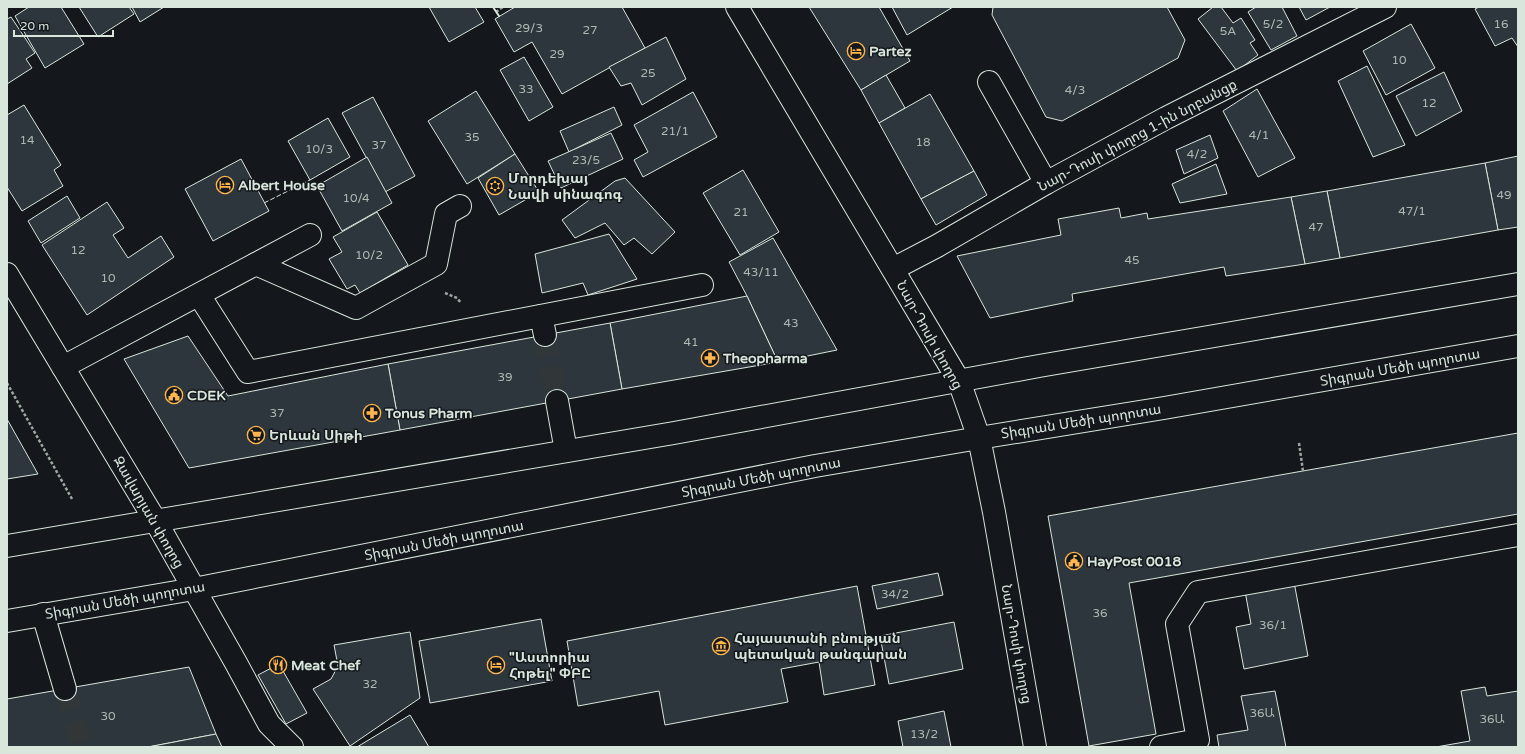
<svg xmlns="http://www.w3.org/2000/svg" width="1525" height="754" font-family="'Varela Round','Noto Sans Armenian',sans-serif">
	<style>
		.building { fill: #2c363c; stroke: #d8e6dc }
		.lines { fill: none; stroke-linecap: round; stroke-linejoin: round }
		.minor-tunnel { stroke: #313739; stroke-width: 22; stroke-dasharray: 22 11; stroke-linecap: butt }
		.minor-casing { stroke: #d8e6dc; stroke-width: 24 }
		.major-casing { stroke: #d8e6dc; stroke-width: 24 }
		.path { stroke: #9da8a2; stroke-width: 2.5; stroke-dasharray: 3 2; stroke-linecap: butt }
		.minor { stroke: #14181c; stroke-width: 22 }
		.major { stroke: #14181c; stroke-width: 22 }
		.fence { stroke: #d8e6dc; stroke-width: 1; stroke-dasharray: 5 2; stroke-linecap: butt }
		.wall { stroke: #d8e6dc; stroke-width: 2 }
		.labels { text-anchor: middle; stroke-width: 3; stroke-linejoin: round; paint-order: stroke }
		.number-label { font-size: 12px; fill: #adbab4 }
		.poi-label { font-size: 14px; font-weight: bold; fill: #d8e6dc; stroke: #14181c; text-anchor: start }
		.street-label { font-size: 14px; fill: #d8e6dc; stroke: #14181c }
	</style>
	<rect width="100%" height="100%" fill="#14181c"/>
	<g class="building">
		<polygon points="29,7 61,7 84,44 45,68 15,16"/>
		<polygon points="79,7 129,7 134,14 98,37"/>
		<polygon points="132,7 164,7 140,22"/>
		<polygon points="429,7 475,7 484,22 449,42"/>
		<polygon points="515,7 622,7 645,48 562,94 532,42 514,52 495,19"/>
		<polygon points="809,7 879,7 910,61 861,90"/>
		<polygon points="892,7 953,7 907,35"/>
		<polygon points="993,7 1167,7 1185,40 1178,58 1062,121 1046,117 992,15"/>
		<polygon points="1213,7 1221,7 1233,23 1241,18 1255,40 1250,43 1258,55 1237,71 1198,19"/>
		<polygon points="1256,7 1282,7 1297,36 1271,50 1248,12"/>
		<polygon points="1299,7 1330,7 1306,20"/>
		<polygon points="1479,7 1518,7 1518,47 1512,38 1495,46 1475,9"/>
		<polygon points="11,17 35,53 26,59 32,68 7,84 7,19"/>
		<polygon points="1411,24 1435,68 1386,95 1363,51"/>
		<polygon points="666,37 686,79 642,105 631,83 621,86 609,67"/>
		<polygon points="524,57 553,107 529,121 500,70"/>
		<polygon points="1367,66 1405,145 1373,157 1338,81"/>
		<polygon points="1444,72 1462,111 1416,136 1396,96"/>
		<polygon points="886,75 905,108 879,123 861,90"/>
		<polygon points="1257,89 1295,158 1258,177 1223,111"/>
		<polygon points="476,91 515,154 467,184 428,121"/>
		<polygon points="693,92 717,137 643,177 634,160 648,152 634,125"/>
		<polygon points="930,94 974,171 921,199 879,123"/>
		<polygon points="373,97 415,176 385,192 342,113"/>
		<polygon points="24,105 61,165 54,170 63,186 22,211 7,187 7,115"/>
		<polygon points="614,107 622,125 569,152 560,131"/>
		<polygon points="328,118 350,157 310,180 288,141"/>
		<polygon points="611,133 623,159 561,188 548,161"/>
		<polygon points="1210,135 1218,158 1184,174 1176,150"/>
		<polygon points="515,154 539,192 499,215 478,178"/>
		<polygon points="1518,156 1518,227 1498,230 1485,163"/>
		<polygon points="367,157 392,203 342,231 317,186"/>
		<polygon points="241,159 269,211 213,241 185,189"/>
		<polygon points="1485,163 1498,230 1340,258 1327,191"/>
		<polygon points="1216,164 1227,194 1180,203 1172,184"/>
		<polygon points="743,170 779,232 740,255 703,193"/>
		<polygon points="974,171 987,195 936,225 921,199"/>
		<polygon points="625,178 675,232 652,254 634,238 624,245 605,223 575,238 562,220 615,181"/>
		<polygon points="1327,191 1340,258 1305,264 1291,197"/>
		<polygon points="67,196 80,218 41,243 28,221"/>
		<polygon points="1291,197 1305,264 1226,276 1224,267 1072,294 1073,301 990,318 957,256 1061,235 1058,219 1119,208 1121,218 1147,213 1148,219"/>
		<polygon points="107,202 124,228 113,235 128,258 161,236 174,257 87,315 42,245"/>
		<polygon points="377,212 408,265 360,293 355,285 347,289 329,259 342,252 333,237"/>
		<polygon points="609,234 637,279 588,295 583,283 542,293 535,254"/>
		<polygon points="773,238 837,350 778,362 747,296 729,262"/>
		<polygon points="747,296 778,362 622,389 610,323"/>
		<polygon points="610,323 622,389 400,430 388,364"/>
		<polygon points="188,336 228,396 388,364 400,430 189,468 124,359"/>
		<polygon points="7,419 38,474 7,479"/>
		<polygon points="1518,433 1518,514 1129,583 1156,734 1089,746 1048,516"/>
		<polygon points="938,573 943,595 877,609 872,586"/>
		<polygon points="1294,582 1308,656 1244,669 1236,627 1251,624 1245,591"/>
		<polygon points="857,586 875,685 824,695 819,662 781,669 788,702 665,725 659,691 578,706 567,641"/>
		<polygon points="541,619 552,681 430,703 419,641"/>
		<polygon points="954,622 963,669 889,684 880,636"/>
		<polygon points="410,632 420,698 350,746 313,689 331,679 338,666 334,645"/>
		<polygon points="279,664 307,713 286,724 258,675"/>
		<polygon points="189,667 216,734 148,747 7,747 7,699"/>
		<polygon points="1485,687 1487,696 1518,691 1518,747 1436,747 1470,741 1461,691"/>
		<polygon points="1275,691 1286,747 1219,747 1217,735 1248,730 1241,696"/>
		<polygon points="944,711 951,747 903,747 898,721"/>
		<polygon points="410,715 429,747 357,747"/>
		<polygon points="216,734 222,747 148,747"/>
	</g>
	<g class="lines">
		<g class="minor-tunnel">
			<polyline points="545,335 557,401"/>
			<polyline points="65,689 82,747"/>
		</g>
		<defs>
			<g id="minor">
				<polyline points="989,82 1046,183"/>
				<polyline points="256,264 356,308 436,264 446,214 460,206"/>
				<polyline points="893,269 937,246 1046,183 1166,118 1385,7"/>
				<polyline points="7,274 155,520 236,663 269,724 292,747"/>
				<polyline points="199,295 248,372 702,285"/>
				<polyline points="541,316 545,335"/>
				<polyline points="63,367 310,235"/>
				<polyline points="557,401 566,451"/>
				<polyline points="979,438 994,512 1035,747"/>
				<polyline points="43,614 65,689"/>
				<polyline points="1161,747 1198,740 1177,624 1198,592 1518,535"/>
			</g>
			<g id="major">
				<polyline points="737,7 959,381 979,438"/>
				<polyline points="7,546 674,433 1039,366 1518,284"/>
				<polyline points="7,621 194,589 815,466 979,438 1164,408 1518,346"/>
			</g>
		</defs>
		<use href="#minor" class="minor-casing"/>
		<use href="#major" class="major-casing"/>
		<g class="path">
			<polyline points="496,12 503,7"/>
			<polyline points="445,293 457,298 461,303"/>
			<polyline points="7,383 72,499"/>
			<polyline points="1299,443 1303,471"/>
		</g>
		<use href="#minor" class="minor"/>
		<use href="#major" class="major"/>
		<polyline class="fence" points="264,203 310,180"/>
		<polyline class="wall" points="493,7 499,16"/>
	</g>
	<defs>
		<symbol id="hotel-ring" viewBox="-11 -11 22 22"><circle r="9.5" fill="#14181c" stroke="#ffb74d" stroke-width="1.5"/><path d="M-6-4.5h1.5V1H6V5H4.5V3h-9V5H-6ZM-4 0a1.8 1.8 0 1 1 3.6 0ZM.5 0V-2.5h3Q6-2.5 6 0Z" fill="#ffb74d"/></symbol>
		<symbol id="synagogue-ring" viewBox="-11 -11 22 22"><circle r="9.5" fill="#14181c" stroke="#ffb74d" stroke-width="1.5"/><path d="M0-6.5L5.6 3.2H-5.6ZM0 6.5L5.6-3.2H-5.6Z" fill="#ffb74d"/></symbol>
		<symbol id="pharmacy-ring" viewBox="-11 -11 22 22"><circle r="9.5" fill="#14181c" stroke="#ffb74d" stroke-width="1.5"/><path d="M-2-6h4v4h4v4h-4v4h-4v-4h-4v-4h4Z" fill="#ffb74d"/></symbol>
		<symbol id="civic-ring" viewBox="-11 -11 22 22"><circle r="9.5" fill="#14181c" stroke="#ffb74d" stroke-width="1.5"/><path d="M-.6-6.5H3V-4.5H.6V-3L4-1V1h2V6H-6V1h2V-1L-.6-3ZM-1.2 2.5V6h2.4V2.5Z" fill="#ffb74d"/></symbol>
		<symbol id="supermarket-ring" viewBox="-11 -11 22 22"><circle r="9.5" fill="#14181c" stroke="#ffb74d" stroke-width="1.5"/><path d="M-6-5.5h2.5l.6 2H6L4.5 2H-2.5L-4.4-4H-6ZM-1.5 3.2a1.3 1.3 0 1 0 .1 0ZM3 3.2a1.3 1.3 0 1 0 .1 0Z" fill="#ffb74d"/></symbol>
		<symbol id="museum-ring" viewBox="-11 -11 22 22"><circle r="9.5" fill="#14181c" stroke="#ffb74d" stroke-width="1.5"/><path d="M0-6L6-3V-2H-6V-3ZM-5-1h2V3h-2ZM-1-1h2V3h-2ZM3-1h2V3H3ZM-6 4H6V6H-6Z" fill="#ffb74d"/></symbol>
		<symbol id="restaurant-ring" viewBox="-11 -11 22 22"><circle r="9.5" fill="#14181c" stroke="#ffb74d" stroke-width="1.5"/><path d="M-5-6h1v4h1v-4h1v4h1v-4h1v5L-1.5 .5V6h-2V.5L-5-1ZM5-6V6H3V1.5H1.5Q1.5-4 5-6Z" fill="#ffb74d"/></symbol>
	</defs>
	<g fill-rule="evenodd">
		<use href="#hotel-ring" x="846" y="41" width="20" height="20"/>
		<use href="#hotel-ring" x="215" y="175" width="20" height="20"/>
		<use href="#synagogue-ring" x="485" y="176" width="20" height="20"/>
		<use href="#pharmacy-ring" x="700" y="348" width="20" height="20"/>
		<use href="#civic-ring" x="164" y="385" width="20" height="20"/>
		<use href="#pharmacy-ring" x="362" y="403" width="20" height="20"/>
		<use href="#supermarket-ring" x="246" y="425" width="20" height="20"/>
		<use href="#civic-ring" x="1064" y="551" width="20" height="20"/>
		<use href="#museum-ring" x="711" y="636" width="20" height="20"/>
		<use href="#restaurant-ring" x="268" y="655" width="20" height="20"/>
		<use href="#hotel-ring" x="486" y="655" width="20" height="20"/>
	</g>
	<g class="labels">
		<g class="number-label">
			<text x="1273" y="28">5/2</text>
			<text x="1501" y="28">16</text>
			<text x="529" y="32">29/3</text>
			<text x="590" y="34">27</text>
			<text x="1228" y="35">5A</text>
			<text x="557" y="58">29</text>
			<text x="1399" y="64">10</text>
			<text x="648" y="77">25</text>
			<text x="526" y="93">33</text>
			<text x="1075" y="94">4/3</text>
			<text x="1429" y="107">12</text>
			<text x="675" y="135">21/1</text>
			<text x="1259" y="139">4/1</text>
			<text x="472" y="141">35</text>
			<text x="27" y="144">14</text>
			<text x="923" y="146">18</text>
			<text x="379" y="149">37</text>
			<text x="319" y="153">10/3</text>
			<text x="1197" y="158">4/2</text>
			<text x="586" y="164">23/5</text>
			<text x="1504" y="199">49</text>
			<text x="356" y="202">10/4</text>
			<text x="1412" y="215">47/1</text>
			<text x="741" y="216">21</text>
			<text x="1316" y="231">47</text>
			<text x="78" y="254">12</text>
			<text x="369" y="259">10/2</text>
			<text x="1132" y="264">45</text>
			<text x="761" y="276">43/11</text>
			<text x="108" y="282">10</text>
			<text x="791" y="327">43</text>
			<text x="691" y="346">41</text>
			<text x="505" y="381">39</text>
			<text x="277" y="417">37</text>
			<text x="895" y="598">34/2</text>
			<text x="1100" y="617">36</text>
			<text x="1273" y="629">36/1</text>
			<text x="370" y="688">32</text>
			<text x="1262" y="717">36Ա</text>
			<text x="108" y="720">30</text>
			<text x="1492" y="723">36Ա</text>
			<text x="924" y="738">13/2</text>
		</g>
		<g class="poi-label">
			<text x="869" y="56">Partez</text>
			<text x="508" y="183">Մորդեխայ<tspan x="508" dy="16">Նավի սինագոգ</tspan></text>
			<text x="238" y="190">Albert House</text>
			<text x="723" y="363">Theopharma</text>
			<text x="187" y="400">CDEK</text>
			<text x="385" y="418">Tonus Pharm</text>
			<text x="269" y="440">Երևան Սիթի</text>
			<text x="1087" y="566">HayPost 0018</text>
			<text x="734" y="643">Հայաստանի բնության<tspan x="734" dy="16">պետական թանգարան</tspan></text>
			<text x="509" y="662">"Աստորիա<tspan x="509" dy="16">Հոթել" ՓԲԸ</tspan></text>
			<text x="291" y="670">Meat Chef</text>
		</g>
		<g class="street-label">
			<text transform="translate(1137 135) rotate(-28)" y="5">Նար-Դոսի փողոց 1-ին նրբանցք</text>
			<text transform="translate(930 335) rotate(61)" y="5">Նար-Դոսի փողոց</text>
			<text transform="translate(1400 367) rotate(-10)" y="5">Տիգրան Մեծի պողոտա</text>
			<text transform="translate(1081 421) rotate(-9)" y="5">Տիգրան Մեծի պողոտա</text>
			<text transform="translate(761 477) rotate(-11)" y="5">Տիգրան Մեծի պողոտա</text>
			<text transform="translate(149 512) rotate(60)" y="5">Զավարյան փողոց</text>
			<text transform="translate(444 540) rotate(-11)" y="5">Տիգրան Մեծի պողոտա</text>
			<text transform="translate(125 600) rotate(-10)" y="5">Տիգրան Մեծի պողոտա</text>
			<text transform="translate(1017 644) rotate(80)" y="5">Նար-Դոսի փողոց</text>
		</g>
	</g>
	<rect width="1525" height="754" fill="none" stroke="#d8e6dc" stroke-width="16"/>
	<path d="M14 30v6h99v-6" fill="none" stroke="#d8e6dc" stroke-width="2"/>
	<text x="20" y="30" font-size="12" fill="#d8e6dc" stroke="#14181c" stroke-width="3" paint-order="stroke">20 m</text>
</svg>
